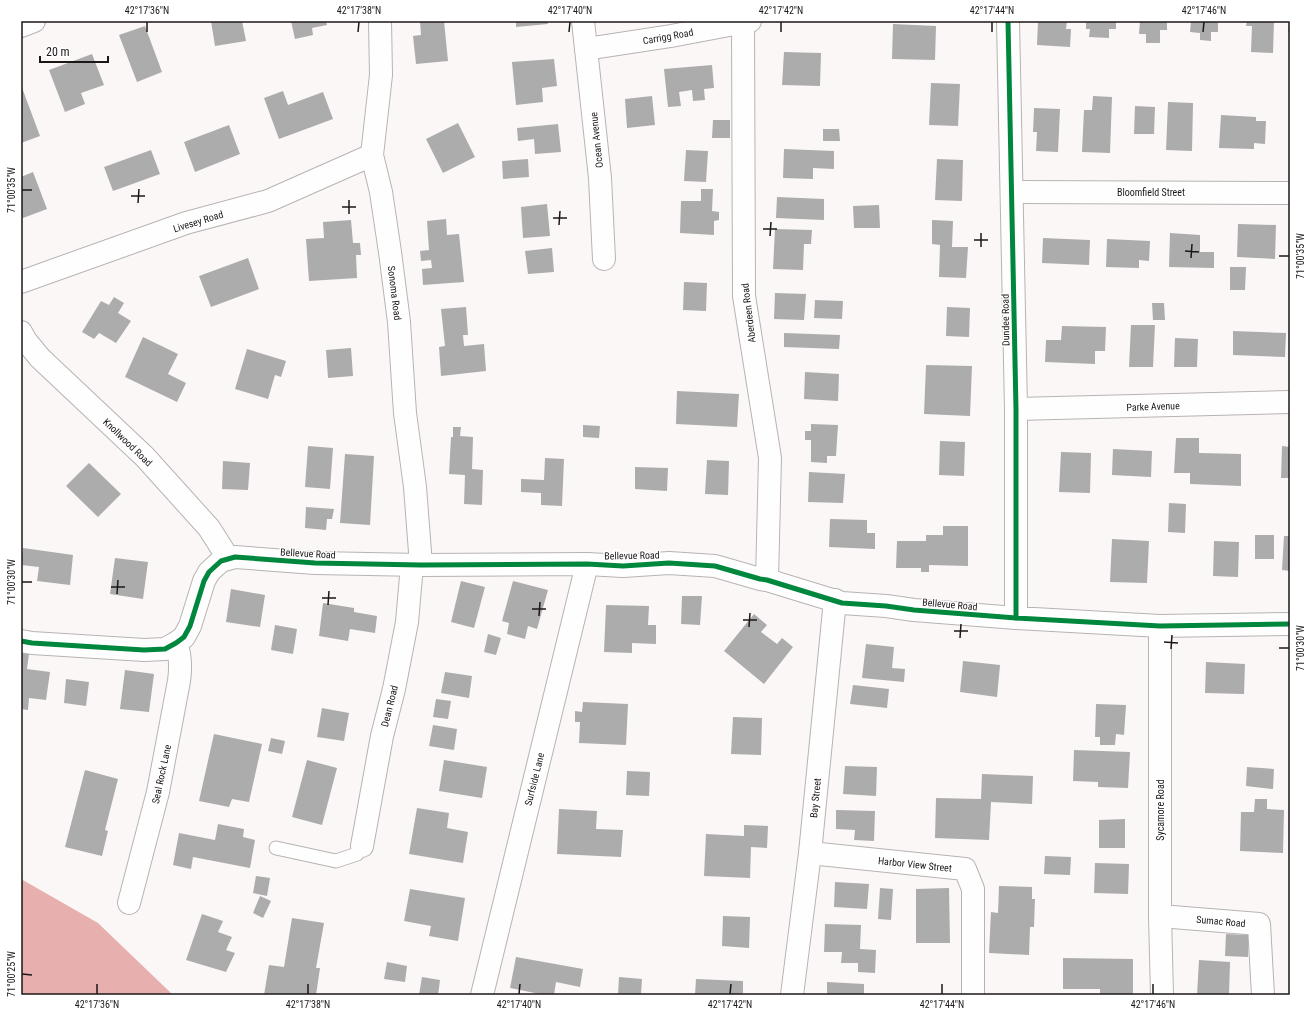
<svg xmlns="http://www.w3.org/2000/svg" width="1311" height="1016" font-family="'Roboto Condensed',sans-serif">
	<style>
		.water { fill: #e7afae }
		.building { fill: #acacad }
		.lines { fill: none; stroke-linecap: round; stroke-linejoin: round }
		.lane-casing { stroke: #b8b3b3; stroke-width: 15 }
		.street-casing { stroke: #b8b3b3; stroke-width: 24 }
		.lane { stroke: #fffefe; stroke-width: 13 }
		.street { stroke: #fffefe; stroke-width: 22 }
		.cycleway-casing { stroke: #fff; stroke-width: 8 }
		.cycleway { stroke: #00873e; stroke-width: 5 }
		.ticks { fill: none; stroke: #1c1717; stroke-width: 1.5 }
		.labels { text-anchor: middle; stroke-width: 3; stroke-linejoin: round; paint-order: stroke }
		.street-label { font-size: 10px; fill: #1c1717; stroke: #fff }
		.neatline { fill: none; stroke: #1c1717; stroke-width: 1.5 }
		.ticks-label { font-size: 10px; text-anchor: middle; fill: #1c1717 }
	</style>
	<rect width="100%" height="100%" fill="#fcf7f7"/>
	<polygon class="water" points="21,879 98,923 173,995 21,995"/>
	<g class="building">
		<polygon points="211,21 242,21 246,41 215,46"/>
		<polygon points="291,21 326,21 327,25 312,28 313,35 295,39"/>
		<polygon points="420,21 444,21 448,61 416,64 413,36 421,35"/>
		<polygon points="516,21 547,21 548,24 516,27"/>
		<polygon points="1038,21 1067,21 1066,29 1071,29 1070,47 1037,45"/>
		<polygon points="1086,21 1116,21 1116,29 1109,29 1109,38 1089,37 1090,29 1086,29"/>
		<polygon points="1140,21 1167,21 1167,30 1160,30 1160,43 1146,43 1146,34 1139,34"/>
		<polygon points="1191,21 1218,21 1218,32 1211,32 1211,41 1200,40 1200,33 1190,32"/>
		<polygon points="1247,21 1274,21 1273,53 1251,52 1252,26 1246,26"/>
		<polygon points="1289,21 1290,21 1290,32 1288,32"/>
		<polygon points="893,24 936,26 935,60 892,59"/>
		<polygon points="145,26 162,72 137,82 119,35"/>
		<polygon points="784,52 821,53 820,86 782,85"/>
		<polygon points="92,54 104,85 81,93 85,104 65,112 49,70"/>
		<polygon points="554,59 557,86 542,88 543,102 516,105 512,62"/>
		<polygon points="712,65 714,88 704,89 705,100 693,101 692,90 679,92 681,106 668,107 664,69"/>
		<polygon points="931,83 960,84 958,126 929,125"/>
		<polygon points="21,85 40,136 21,143"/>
		<polygon points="283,91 288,105 323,92 333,119 279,139 264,98"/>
		<polygon points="652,96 655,125 627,128 625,99"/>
		<polygon points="1093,96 1112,97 1110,153 1082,152 1084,110 1092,110"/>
		<polygon points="1168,102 1193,103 1192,151 1166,150"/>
		<polygon points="1135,106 1155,107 1154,134 1134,134"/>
		<polygon points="1034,108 1060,109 1058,152 1036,151 1037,132 1033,132"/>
		<polygon points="1221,115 1256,117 1256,121 1266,121 1265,144 1254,143 1254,149 1219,148"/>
		<polygon points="713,120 730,120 730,138 712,138"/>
		<polygon points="458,123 475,157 443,173 426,139"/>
		<polygon points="558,124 561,152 535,154 534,139 518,141 517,128"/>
		<polygon points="229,125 240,154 195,172 184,142"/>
		<polygon points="823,129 839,129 840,141 823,141"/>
		<polygon points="784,149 834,151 834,169 813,168 813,179 783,178"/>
		<polygon points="151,150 160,174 113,191 104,167"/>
		<polygon points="686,150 708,151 706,182 684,181"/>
		<polygon points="528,159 529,177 503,179 502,161"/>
		<polygon points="937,159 963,160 962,201 935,200"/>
		<polygon points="33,172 47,209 23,218 21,213 21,177"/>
		<polygon points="701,189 713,189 712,211 719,212 719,220 714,221 714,235 680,233 681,201 701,201"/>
		<polygon points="777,197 824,199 824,220 776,218"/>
		<polygon points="547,204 550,236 523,238 521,207"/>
		<polygon points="879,205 880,228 854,228 853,206"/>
		<polygon points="446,219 447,235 459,234 464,282 423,285 422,269 432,268 431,260 421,261 420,251 429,250 427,221"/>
		<polygon points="351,220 353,243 360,243 361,255 356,255 357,278 309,281 306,239 324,238 323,222"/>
		<polygon points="932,220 953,221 952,247 968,247 966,278 939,277 940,245 932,244"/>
		<polygon points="1238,224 1276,225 1275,259 1237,257"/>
		<polygon points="775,229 812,230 811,244 804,244 803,270 773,269"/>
		<polygon points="1170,233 1200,235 1200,252 1214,252 1214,268 1169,267"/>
		<polygon points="1043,238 1090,240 1089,265 1042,263"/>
		<polygon points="1107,239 1150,241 1149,261 1139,260 1139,268 1106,267"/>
		<polygon points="552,248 554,272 528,274 525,251"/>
		<polygon points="248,258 259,289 211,307 199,276"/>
		<polygon points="1230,267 1246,267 1245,290 1230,290"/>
		<polygon points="684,282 707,283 706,311 683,310"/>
		<polygon points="775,293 806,294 804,320 774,319"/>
		<polygon points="114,297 124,303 118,313 131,321 116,343 99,333 94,339 82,332 101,301 109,305"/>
		<polygon points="815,300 843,301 842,319 814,318"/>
		<polygon points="1152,303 1164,303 1165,320 1153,320"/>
		<polygon points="466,307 468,335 463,335 464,346 484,344 486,371 441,376 439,347 445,346 441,309"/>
		<polygon points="947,307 970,308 969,337 946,336"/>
		<polygon points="1131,325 1155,325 1153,367 1129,367"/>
		<polygon points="1062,326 1106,327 1105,351 1095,351 1095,364 1045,362 1046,340 1061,340"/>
		<polygon points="1233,331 1286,333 1285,357 1233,355"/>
		<polygon points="784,333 840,335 839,349 784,347"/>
		<polygon points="143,337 178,354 168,374 186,383 177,402 125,377"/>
		<polygon points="1175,338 1198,339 1197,367 1174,367"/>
		<polygon points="351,348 353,376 328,378 326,350"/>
		<polygon points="247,349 286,361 281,377 275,375 268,399 235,389"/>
		<polygon points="926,365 972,366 970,416 924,414"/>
		<polygon points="805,372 839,374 838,401 804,399"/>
		<polygon points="677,391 739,394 737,427 676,424"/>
		<polygon points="811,424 838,425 836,456 827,456 827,463 811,462 811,440 805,440 805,431 811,431"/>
		<polygon points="583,425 600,426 599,438 583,437"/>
		<polygon points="453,427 461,427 460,436 473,437 472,469 483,470 482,505 464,504 465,475 449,474 451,437 453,437"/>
		<polygon points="1176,438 1199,438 1199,453 1241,454 1241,486 1190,484 1190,473 1174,473"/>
		<polygon points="940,441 965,442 964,476 939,475"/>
		<polygon points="308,446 333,448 330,489 305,487"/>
		<polygon points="1282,446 1290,447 1290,478 1281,478"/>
		<polygon points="1113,449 1152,451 1151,477 1112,475"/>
		<polygon points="1061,452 1091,453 1090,493 1059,492"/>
		<polygon points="345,454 374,456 370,525 340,523"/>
		<polygon points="545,458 564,459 562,506 541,505 541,493 521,492 521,479 544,480"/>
		<polygon points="707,460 729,461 728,495 705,494"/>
		<polygon points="223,461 250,463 248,490 222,489"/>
		<polygon points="89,463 121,494 98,517 66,486"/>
		<polygon points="635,467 668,468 667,491 635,489"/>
		<polygon points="809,472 845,474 843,503 808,502"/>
		<polygon points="1169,503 1186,504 1185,533 1168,532"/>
		<polygon points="306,507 334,509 332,519 327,519 326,530 305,528"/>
		<polygon points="830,519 867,520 867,533 875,533 875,549 829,547"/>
		<polygon points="943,526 968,526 968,566 929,565 929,572 921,572 921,568 896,568 897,541 926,541 926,535 943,535"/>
		<rect x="1255" y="535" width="19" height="24"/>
		<polygon points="1284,536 1290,536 1290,571 1282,570"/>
		<polygon points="1112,539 1149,541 1147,583 1110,582"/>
		<polygon points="1214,541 1239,542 1238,577 1213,576"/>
		<polygon points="23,548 73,555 70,585 37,581 39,567 21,565"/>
		<polygon points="115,558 148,562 143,599 110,594"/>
		<polygon points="461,581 485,587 474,628 451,622"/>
		<polygon points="513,581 548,590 537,629 528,626 525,639 507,634 509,623 502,621"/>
		<polygon points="231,589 265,595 260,627 226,622"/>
		<polygon points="682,596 702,596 700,625 681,624"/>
		<polygon points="323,603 354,608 354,612 377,616 375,633 350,629 348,641 319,636"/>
		<polygon points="606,605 649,606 648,625 656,625 656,644 632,643 632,653 604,652"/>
		<polygon points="754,614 767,625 761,632 777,644 782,638 793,647 764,684 724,651"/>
		<polygon points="275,625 297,629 293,654 271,650"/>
		<polygon points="488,634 501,638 496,655 484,652"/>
		<polygon points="866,644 894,647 892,668 905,669 904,682 862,678"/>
		<polygon points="21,653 29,654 27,669 50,672 46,700 29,698 28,710 21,709"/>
		<polygon points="963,661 1000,665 997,697 960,692"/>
		<polygon points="1206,662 1245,664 1244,694 1205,693"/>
		<polygon points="125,670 154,674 149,712 120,709"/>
		<polygon points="445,672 472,676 469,698 441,693"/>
		<polygon points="66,679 89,682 86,706 64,703"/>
		<polygon points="853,685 889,689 887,708 850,704"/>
		<polygon points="436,699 451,701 448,719 433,717"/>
		<polygon points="583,702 628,704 626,745 579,743 580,722 575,722 575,711 582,712"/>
		<polygon points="1096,704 1126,705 1124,735 1116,734 1115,745 1100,745 1100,737 1095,737"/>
		<polygon points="322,708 349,713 344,741 317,737"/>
		<polygon points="733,717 762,718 761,755 731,754"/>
		<polygon points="433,725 457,729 454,750 429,746"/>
		<polygon points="214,734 262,744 249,802 232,799 229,807 199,801"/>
		<polygon points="271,738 285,741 282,754 268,751"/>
		<polygon points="1074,750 1130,752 1128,788 1098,787 1098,782 1073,781"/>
		<polygon points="307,760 337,768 322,825 292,817"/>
		<polygon points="444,760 487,767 482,798 439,791"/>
		<polygon points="845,766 877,767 876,796 843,794"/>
		<polygon points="1247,767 1274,769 1273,789 1246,786"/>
		<polygon points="85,770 118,779 105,830 108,831 102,856 65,847"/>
		<polygon points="627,771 650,772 649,796 626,795"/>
		<polygon points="982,774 1033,776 1032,804 991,802 989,840 935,838 936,798 981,799"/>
		<polygon points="1255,799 1267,799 1267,809 1284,810 1283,853 1240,851 1241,812 1254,812"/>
		<polygon points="417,808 449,813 447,828 468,832 463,863 409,854"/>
		<polygon points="559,809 597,811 596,829 623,830 621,857 557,854"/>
		<polygon points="836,810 875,811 874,841 854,840 855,830 836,829"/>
		<polygon points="1125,819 1125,848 1099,848 1099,820"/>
		<polygon points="218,824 244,829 243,837 255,840 250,868 193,857 191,869 173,865 179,833 215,840"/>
		<polygon points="744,825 768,826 767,848 751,847 750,878 704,876 706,834 744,836"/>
		<polygon points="1045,856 1071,857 1070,875 1044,874"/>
		<polygon points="1095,863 1129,864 1128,894 1094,893"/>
		<polygon points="256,876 270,878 267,896 253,893"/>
		<polygon points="835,882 869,884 867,909 834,907"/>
		<polygon points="999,886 1032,887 1032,899 1035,899 1034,927 1030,927 1029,955 989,953 991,912 998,913"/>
		<polygon points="880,888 893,889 891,920 878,919"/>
		<polygon points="949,888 950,943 916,943 916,889"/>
		<polygon points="410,889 465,898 458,941 429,936 431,926 404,921"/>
		<polygon points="260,896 271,901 263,918 253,913"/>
		<polygon points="202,914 223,921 218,932 232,937 226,950 235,953 226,972 186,960"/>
		<polygon points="723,916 750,917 749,948 722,946"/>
		<polygon points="292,918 324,923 316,968 320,968 316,995 264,995 269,965 284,967"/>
		<polygon points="825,924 861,925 860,949 876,950 875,973 858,972 858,963 841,963 842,952 824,952"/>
		<polygon points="1226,934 1249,935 1248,957 1225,956"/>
		<polygon points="516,957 583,969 580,987 556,982 554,995 545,995 510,988"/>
		<polygon points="1063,958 1133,959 1133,994 1100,994 1100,989 1063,989"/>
		<polygon points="1199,960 1230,962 1229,995 1197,995"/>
		<polygon points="387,962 407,966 405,982 384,979"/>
		<polygon points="422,977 440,980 438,995 419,995"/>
		<polygon points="619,977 642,979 641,995 618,995"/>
		<polygon points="696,979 743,981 743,995 695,995"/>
		<polygon points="827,982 864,984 864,995 827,995"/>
	</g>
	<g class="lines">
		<defs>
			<polyline id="lane" points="276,848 336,861 357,854 362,846"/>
			<g id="street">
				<polyline points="380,21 381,75 372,155 381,192 390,252 399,322 405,413 415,487 421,565"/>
				<polyline points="583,21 600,178 604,259"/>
				<polyline points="743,21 744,296 770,458 767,580"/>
				<polyline points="1008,21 1016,409 1016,618"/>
				<polyline points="21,26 34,21"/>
				<polyline points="586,49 671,36 750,21"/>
				<polyline points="1012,192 1290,193"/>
				<polyline points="21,282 186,223 268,201 372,155"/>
				<polyline points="21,332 26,341 40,358 145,457 209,528 228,558"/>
				<polyline points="1016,409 1290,402"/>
				<polyline points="1160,626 1160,916 1162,995"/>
				<polyline points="21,641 32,643 144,650 165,649 176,643 184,637 190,626 204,581 209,572 221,561 235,557 315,563 421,565 587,564 623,566 669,563 715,566 760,579 767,580 842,603 886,606 914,610 1016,618 1160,626 1290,624"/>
				<polyline points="362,846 382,736 394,689 407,622 412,565"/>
				<polyline points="810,853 965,869 973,889 973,995"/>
				<path d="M129 903 158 792 179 681C181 667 181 656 176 643"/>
				<polyline points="1160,916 1259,924 1263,995"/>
				<polyline points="482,995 587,564"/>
				<polyline points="792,995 810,853 835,600"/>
			</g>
		</defs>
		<use href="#lane" class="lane-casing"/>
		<use href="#street" class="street-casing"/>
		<use href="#lane" class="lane"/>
		<use href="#street" class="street"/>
		<defs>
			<g id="cycleway">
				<polyline points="1008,21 1016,409 1016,618"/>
				<polyline points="21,641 32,643 144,650 165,649 176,643 184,637 190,626 204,581 209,572 221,561 235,557 315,563 421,565 587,564 623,566 669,563 715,566 760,579 767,580 842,603 886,606 914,610 1016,618 1160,626 1290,624"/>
			</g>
		</defs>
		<use href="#cycleway" class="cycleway-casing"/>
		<use href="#cycleway" class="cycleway"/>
	</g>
	<path class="ticks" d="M147 32V22M358 32 359 22M569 32 570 22M781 32V22M992 32V22M1203 32 1204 22M22 190H32M131 196H145M138 203 139 189M342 207H356M349 214V200M553 218H567M559 225 560 211M763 229H777M770 236 771 222M974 240H988M981 247V233M1185 251 1199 252M1279 256H1289M1191 258 1192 244M22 582H32M111 587H125M117 594 118 580M322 598H336M328 605 329 591M532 609H546M539 616 540 602M743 620H757M749 627 750 613M954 631H968M960 638 961 624M1164 642 1178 643M1279 648H1289M1171 649 1172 635M22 974 32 975M97 994V984M308 994V984M519 994 520 984M730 994 731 984M942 994V984M1153 994V984"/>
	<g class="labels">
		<g class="street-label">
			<text transform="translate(668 36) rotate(-10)" y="4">Carrigg Road</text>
			<text transform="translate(596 140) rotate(-96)" y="4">Ocean Avenue</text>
			<text x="1151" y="196">Bloomfield Street</text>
			<text transform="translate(198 221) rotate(-17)" y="4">Livesey Road</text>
			<text transform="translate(395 293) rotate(83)" y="4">Sonoma Road</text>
			<text transform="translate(748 313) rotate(-97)" y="4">Aberdeen Road</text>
			<text transform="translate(1005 320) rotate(-91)" y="4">Dundee Road</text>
			<text transform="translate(1153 406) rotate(-2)" y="4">Parke Avenue</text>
			<text transform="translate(128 442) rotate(44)" y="4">Knollwood Road</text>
			<text transform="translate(308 553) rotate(3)" y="4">Bellevue Road</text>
			<text transform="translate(632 555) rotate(-1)" y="4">Bellevue Road</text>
			<text transform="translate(950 604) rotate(5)" y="4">Bellevue Road</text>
			<text transform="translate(389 706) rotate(-76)" y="4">Dean Road</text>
			<text transform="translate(161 774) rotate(-78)" y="4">Seal Rock Lane</text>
			<text transform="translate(534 779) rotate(-76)" y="4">Surfside Lane</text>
			<text transform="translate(815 798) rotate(-84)" y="4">Bay Street</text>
			<text transform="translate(1160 810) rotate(-90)" y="4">Sycamore Road</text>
			<text transform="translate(915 864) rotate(6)" y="4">Harbor View Street</text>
			<text transform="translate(1221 921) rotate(5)" y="4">Sumac Road</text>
		</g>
	</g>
	<rect width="1311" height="1016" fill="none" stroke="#ffffff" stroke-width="44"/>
	<path d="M40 56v6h68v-6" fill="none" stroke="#1c1717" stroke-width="2"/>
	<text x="46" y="56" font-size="12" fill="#1c1717" stroke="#ffffff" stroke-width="3" paint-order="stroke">20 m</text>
	<rect x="22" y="22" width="1267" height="972" class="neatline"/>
	<g class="ticks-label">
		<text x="147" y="14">42°17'36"N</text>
		<text x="359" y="14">42°17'38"N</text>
		<text x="570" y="14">42°17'40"N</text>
		<text x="781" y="14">42°17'42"N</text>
		<text x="992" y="14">42°17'44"N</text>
		<text x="1204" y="14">42°17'46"N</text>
		<text transform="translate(11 190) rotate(-90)" y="4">71°00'35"W</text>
		<text transform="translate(1300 256) rotate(-90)" y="4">71°00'35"W</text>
		<text transform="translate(11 582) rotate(-90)" y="4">71°00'30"W</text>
		<text transform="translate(1300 648) rotate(-90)" y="4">71°00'30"W</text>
		<text transform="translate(11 974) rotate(-90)" y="4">71°00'25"W</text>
		<text x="97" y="1008">42°17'36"N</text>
		<text x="308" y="1008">42°17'38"N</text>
		<text x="519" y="1008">42°17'40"N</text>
		<text x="730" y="1008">42°17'42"N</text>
		<text x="942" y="1008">42°17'44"N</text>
		<text x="1153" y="1008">42°17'46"N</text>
	</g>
</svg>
